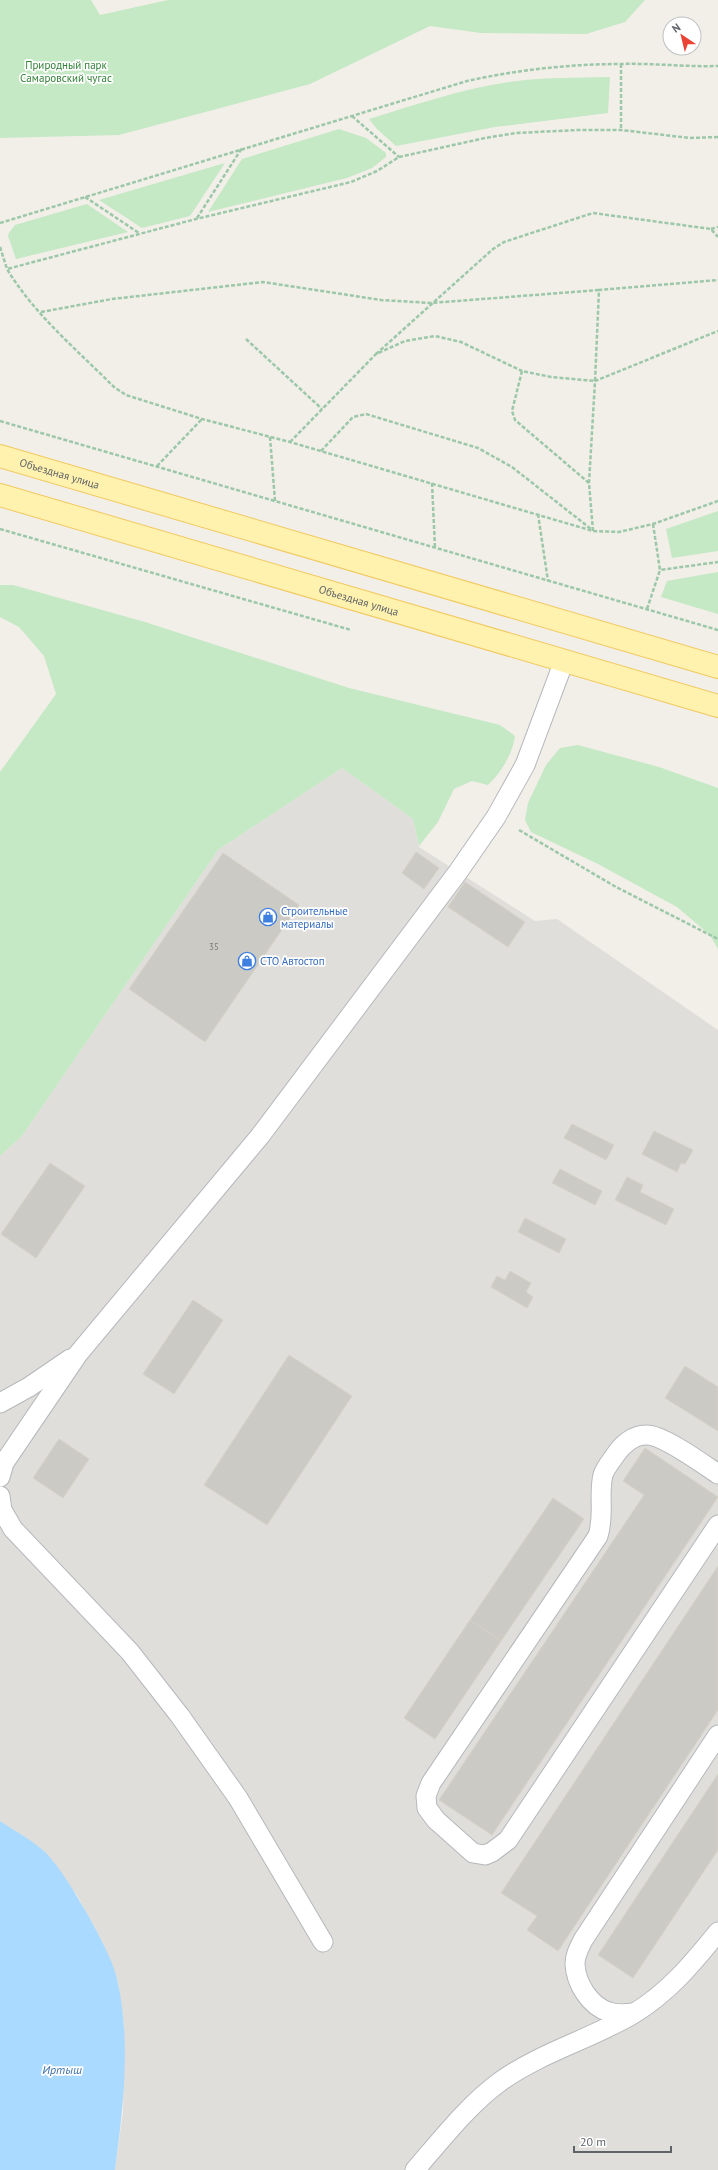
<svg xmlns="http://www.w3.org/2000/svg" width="718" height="2170" font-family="'PT Sans',sans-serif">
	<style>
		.industrial { fill: #e0deda }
		.green { fill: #c5e8c5 }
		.water { fill: #aadaff }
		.building { fill: #cccac5; stroke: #d6d1c6 }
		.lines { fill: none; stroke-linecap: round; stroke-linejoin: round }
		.lane-casing { stroke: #b5b8bc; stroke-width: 21 }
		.primary-casing { stroke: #f2c960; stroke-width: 24 }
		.path { stroke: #9cc7a9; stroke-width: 2.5; stroke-dasharray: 4 2; stroke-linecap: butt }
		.lane { stroke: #fff; stroke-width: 19 }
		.primary { stroke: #fff2af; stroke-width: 22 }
		.labels { text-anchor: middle; stroke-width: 3.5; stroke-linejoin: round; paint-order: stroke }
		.number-label { font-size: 9px; fill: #7a7d7f }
		.park-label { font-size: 11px; fill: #348238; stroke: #fff }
		.street-label { font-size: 11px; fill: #5f6368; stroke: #fff }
		.shop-label { font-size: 11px; fill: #366cbe; stroke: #fff; text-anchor: start }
		.water-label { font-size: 12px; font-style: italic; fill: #4174aa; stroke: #fff }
	</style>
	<rect width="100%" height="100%" fill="#f1efe8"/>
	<polygon class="industrial" points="342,768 413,819 419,847 535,921 557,919 718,1030 718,2170 115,2170 123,2112 124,2024 118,1982 103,1943 77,1895 23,1836 0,1821 0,1156 22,1136 218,850"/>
	<g class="green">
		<polygon points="0,0 91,0 100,15 168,0 645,0 625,22 586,34 481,33 430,26 310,84 119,135 0,138"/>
		<path d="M610 77 608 113 495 127 396 146 377 129 369 119C415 105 461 89 509 82 542 77 576 78 610 77Z"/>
		<polygon points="339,129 366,138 386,153 386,157 372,168 347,178 208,212 242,159"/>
		<polygon points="225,163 190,216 142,228 99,200"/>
		<polygon points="87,204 128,232 16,259 8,236 9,233 15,225"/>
		<polygon points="718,511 718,551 672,558 666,529"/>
		<polygon points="718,572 718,614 661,597 667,581"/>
		<path d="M0 585H13L145 622 349 688 500 725 515 736C513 753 501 773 488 785L472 781 454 789 438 822 419 846 413 819 342 768 218 850 22 1136 0 1156V772L56 694 44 656 19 627 0 617Z"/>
		<polygon points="578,745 659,767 718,788 718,949 710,935 677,907 598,864 531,832 525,820 528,803 546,765 560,748"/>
	</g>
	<path class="water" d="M0 1821C15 1831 32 1840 45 1852 61 1868 76 1895 88 1915 99 1936 113 1959 118 1983 131 2046 123 2108 115 2170H0Z"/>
	<g class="building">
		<polygon points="416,852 439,868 424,889 402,873"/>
		<polygon points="223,853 299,905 205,1042 129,989"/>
		<polygon points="465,882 525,922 508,947 448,907"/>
		<polygon points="572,1124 614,1145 606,1160 564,1138"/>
		<polygon points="654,1131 693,1150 685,1164 681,1163 677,1172 642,1154"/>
		<polygon points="50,1163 85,1186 36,1258 1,1234"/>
		<polygon points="560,1169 602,1191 595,1205 552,1183"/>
		<polygon points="627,1177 643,1185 640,1192 674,1209 666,1225 615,1200"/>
		<polygon points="525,1218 566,1239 559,1253 518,1232"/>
		<polygon points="510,1271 531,1283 526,1292 533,1297 527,1308 491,1287 497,1276 505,1280"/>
		<polygon points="193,1300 223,1320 174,1394 143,1374"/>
		<polygon points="289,1355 352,1396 267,1525 204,1485"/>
		<polygon points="685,1366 718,1387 718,1431 665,1398"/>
		<polygon points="59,1439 89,1459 63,1498 33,1478"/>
		<polygon points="645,1448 718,1497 492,1835 439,1800 644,1495 623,1481"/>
		<polygon points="553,1498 584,1519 501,1641 470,1620"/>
		<polygon points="718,1566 718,1710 558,1951 527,1930 537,1916 501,1893"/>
		<polygon points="470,1620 501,1641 435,1739 404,1718"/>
		<polygon points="718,1774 718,1850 633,1978 598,1955"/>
	</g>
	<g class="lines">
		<defs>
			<g id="lane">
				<polyline points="0,1403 29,1387 70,1359"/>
				<path d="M718 1474C703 1464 662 1434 646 1435 633 1435 622 1445 616 1454 612 1460 605 1468 603 1475 598 1496 605 1513 598 1536L431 1783 426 1796 427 1808 436 1820 473 1853 485 1855 492 1852 508 1840 718 1525"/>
				<polyline points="0,1477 4,1463 78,1354 260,1136 458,872 496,817 525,765 564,661"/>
				<polyline points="0,1496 2,1510 13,1529 130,1652 180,1716 238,1798 323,1942"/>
				<path d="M634 2013C626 2014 617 2015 609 2012 590 2006 576 1984 575 1964 575 1955 579 1948 583 1940L718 1735"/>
				<path d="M415 2170C441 2140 469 2104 501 2081 542 2052 591 2039 633 2014 668 1993 693 1963 718 1932"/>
			</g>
			<g id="primary">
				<path id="s1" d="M0 456 718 667"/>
				<path id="s2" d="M0 495 718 706"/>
			</g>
		</defs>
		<use href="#lane" class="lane-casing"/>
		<use href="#primary" class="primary-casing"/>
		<g class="path">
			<polyline points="621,64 621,130"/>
			<polyline points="352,116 399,157"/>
			<path d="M718 137 690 138 621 130H578L516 133 485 138 399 157 377 171 351 182 196 219 7 269C34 314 77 350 114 387L126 395 202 419 290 442 593 531 619 532 653 524 718 501"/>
			<polyline points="85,197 139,233"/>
			<polyline points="197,218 242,148"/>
			<path d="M0 223 467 81C517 70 569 64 621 64 653 63 685 67 718 66"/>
			<polyline points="711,229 718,227"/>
			<polyline points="0,247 7,269"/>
			<polyline points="41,312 112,299 263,282 381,300 431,303 599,290"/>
			<polyline points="246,339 322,409"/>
			<polyline points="376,354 493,249 504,242 593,213 711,229 718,237"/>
			<polyline points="0,421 718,630"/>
			<polyline points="270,437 275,501"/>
			<polyline points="290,442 376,354 405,341 435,336 461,342 522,371"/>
			<polyline points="321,451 353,417 366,414 478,448 512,467 591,529"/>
			<polyline points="157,466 202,419"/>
			<polyline points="432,483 435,548"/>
			<polyline points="589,483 515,420 512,411 522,371 551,377 595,381 599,290 718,280"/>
			<polyline points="538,514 548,581"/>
			<polyline points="653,524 660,570 718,562"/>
			<polyline points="0,529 351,630"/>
			<polyline points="593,531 589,483 595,381 718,331"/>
			<polyline points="647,609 660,570"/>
			<polyline points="519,830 616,887 718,939"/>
		</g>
		<use href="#lane" class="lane"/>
		<use href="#primary" class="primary"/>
	</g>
	<defs>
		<symbol id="shop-ring" viewBox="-11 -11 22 22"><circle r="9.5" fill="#fff" stroke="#3f7fe0" stroke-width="1.5"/><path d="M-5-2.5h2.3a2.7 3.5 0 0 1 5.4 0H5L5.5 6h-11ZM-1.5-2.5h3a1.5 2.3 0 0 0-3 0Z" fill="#3f7fe0"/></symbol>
	</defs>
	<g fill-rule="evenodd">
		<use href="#shop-ring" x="258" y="907" width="20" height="20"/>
		<use href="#shop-ring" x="237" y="951" width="20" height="20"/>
	</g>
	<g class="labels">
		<g class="number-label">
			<text x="214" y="950">35</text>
		</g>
		<g class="park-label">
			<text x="66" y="69">Природный парк<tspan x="66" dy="13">Самаровский чугас</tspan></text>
		</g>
		<g class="street-label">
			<text dy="4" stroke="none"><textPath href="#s1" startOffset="62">Объездная улица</textPath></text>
			<text dy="4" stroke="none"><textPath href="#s2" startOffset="374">Объездная улица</textPath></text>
		</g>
		<g class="shop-label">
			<text x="281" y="915">Строительные<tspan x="281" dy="13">материалы</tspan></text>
			<text x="260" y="965">СТО Автостоп</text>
		</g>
		<g class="water-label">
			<text x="62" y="2074">Иртыш</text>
		</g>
	</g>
	<g transform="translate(682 36) rotate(325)"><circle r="19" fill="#ffffff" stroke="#bfc1c3"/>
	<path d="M0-3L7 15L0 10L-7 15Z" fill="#ea4335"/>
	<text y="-6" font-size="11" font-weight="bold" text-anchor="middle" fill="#5f6368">N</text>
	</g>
	<path d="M574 2146v6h97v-6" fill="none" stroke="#5f6368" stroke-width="2"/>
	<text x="580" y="2146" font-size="12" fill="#5f6368" stroke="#ffffff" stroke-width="3" paint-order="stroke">20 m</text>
</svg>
